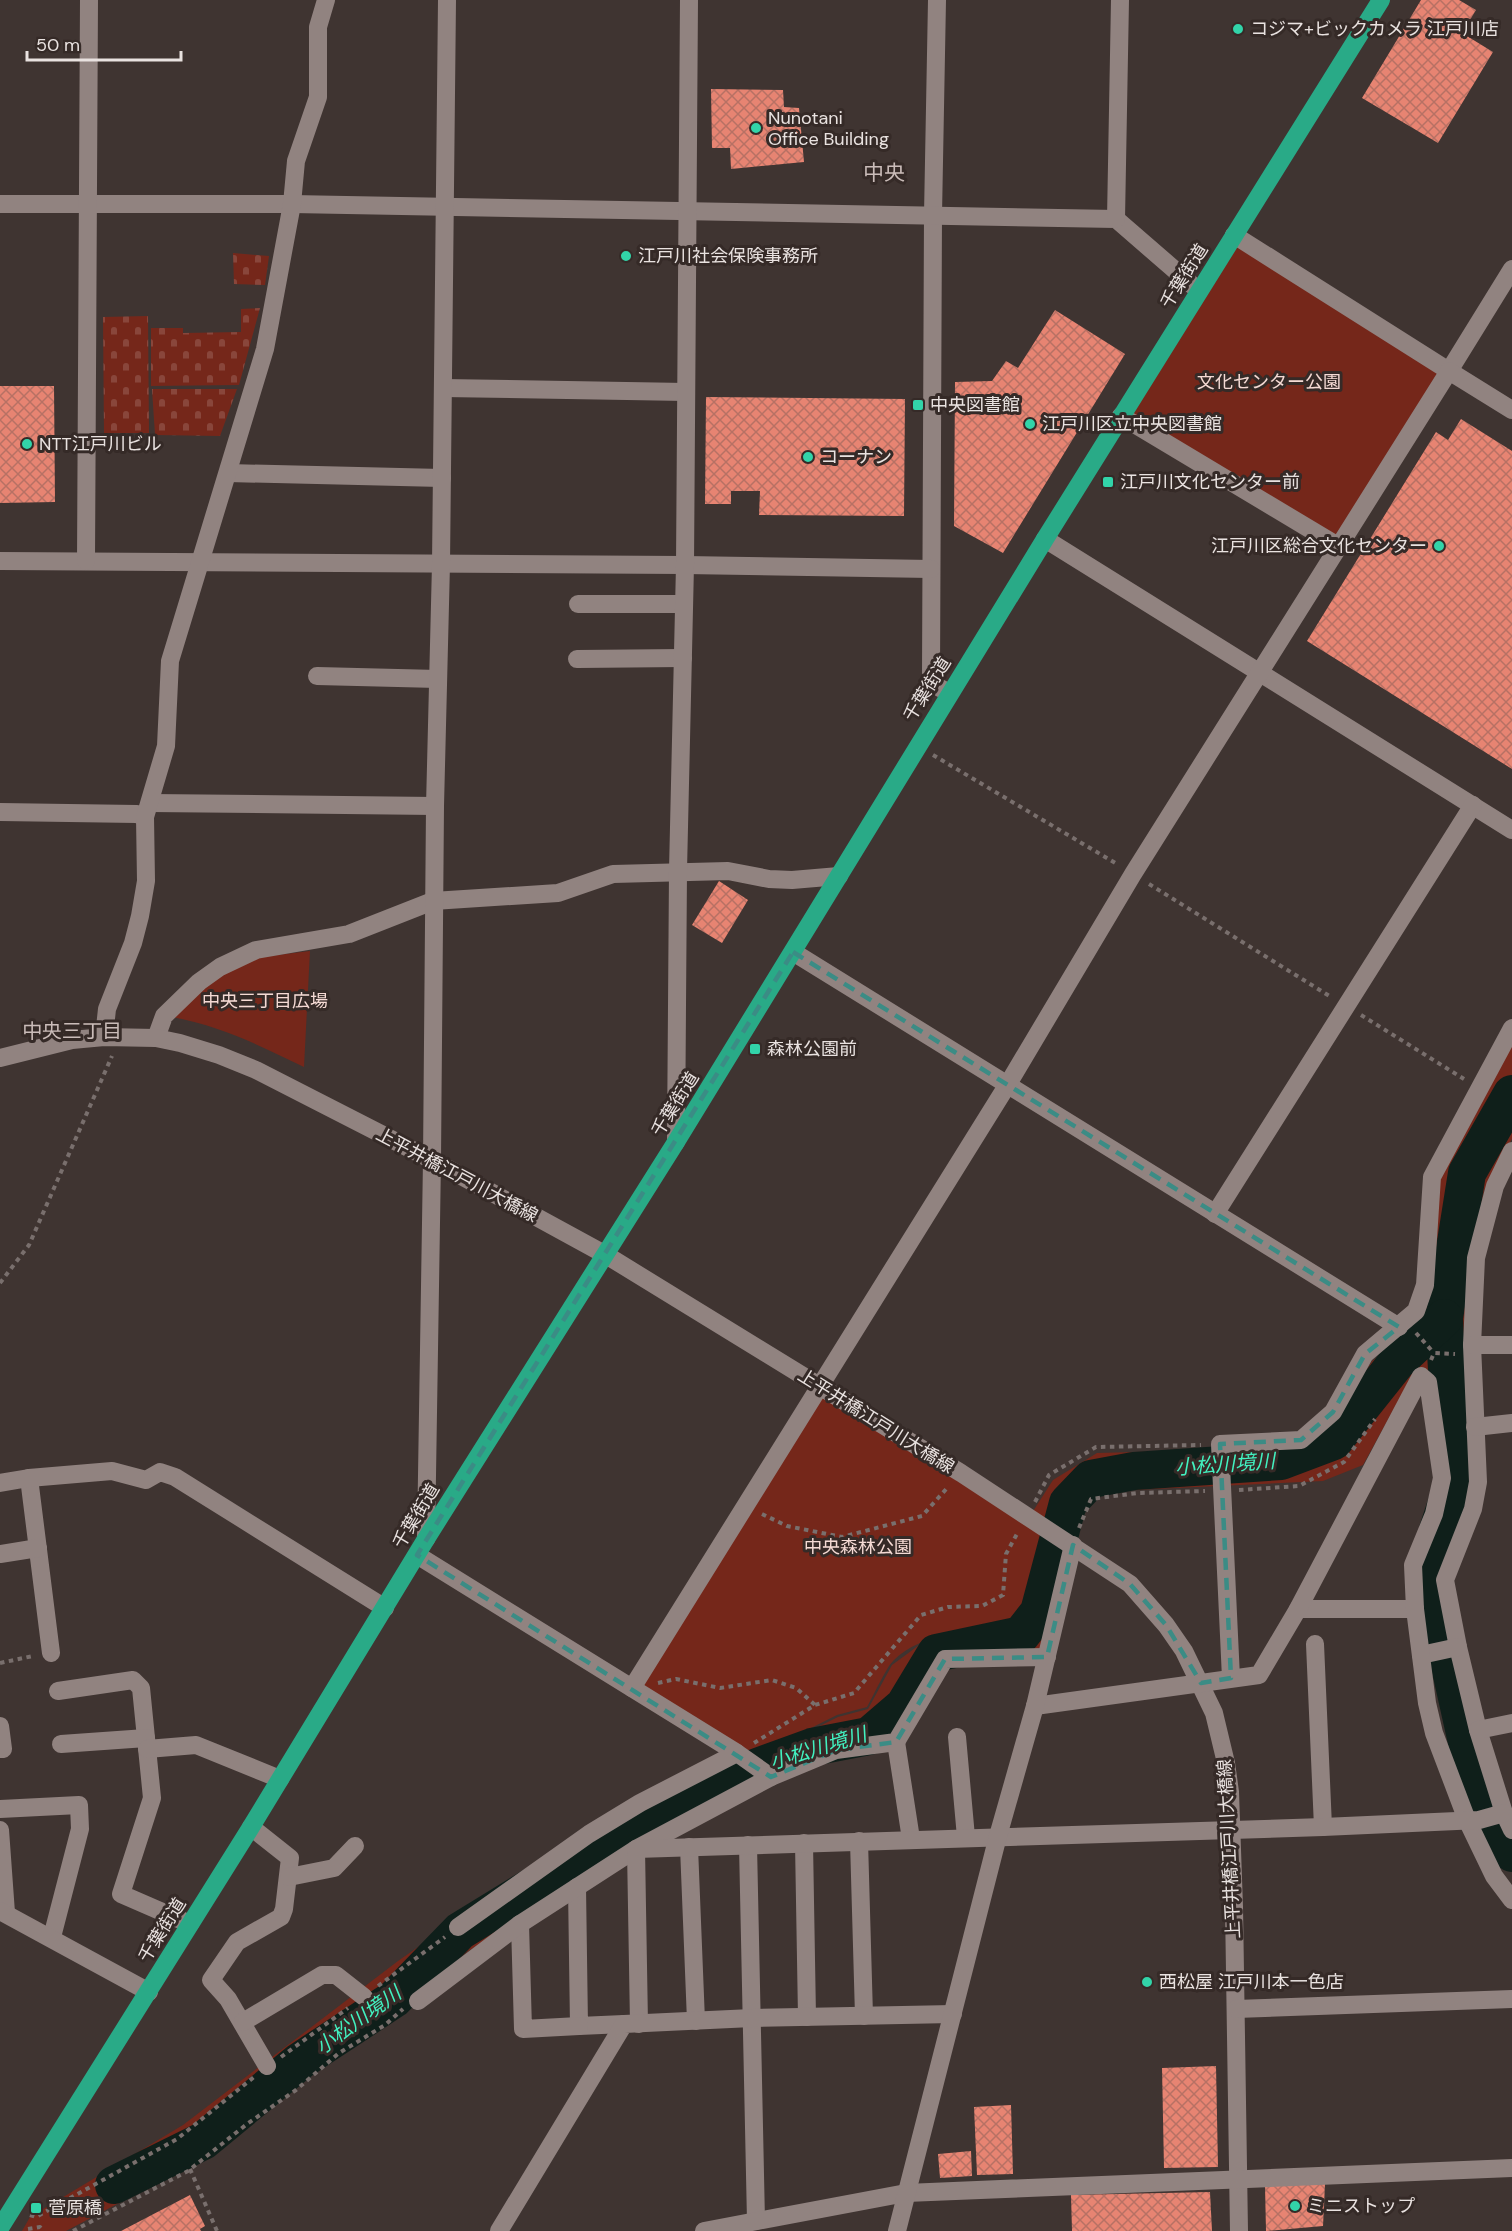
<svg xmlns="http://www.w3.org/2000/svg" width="1512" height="2231" font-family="'DM Sans','Noto Sans JP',sans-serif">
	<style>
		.cemetery { fill: url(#cemetery-stones) }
		.park { fill: #75271a }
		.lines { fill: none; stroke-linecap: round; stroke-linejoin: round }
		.river { stroke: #0f1f1a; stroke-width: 38 }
		.building { fill: url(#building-cross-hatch) }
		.path { stroke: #796f6d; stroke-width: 4; stroke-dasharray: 4.5 4.5; stroke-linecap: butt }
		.minor { stroke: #918380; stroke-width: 18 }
		.highway { stroke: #29aa87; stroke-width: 18 }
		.marked { fill: none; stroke: #3b8c85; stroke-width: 4.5; stroke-dasharray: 12 8; stroke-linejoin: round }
		.poi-dot { fill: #32d4a9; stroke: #352a27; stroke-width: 2 }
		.labels { text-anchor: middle; stroke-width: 6; stroke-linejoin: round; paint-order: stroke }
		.poi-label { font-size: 18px; fill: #e9e2e0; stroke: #352a27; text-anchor: start }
		.street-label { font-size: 18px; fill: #e9e2e0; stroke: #352a27 }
		.park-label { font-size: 18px; fill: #f5dad4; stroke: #352a27 }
		.neighbourhood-label { font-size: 20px; fill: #cabcb9; stroke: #352a27 }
		.water-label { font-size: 20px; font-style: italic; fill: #42f1c0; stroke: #352a27 }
		.quarter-label { font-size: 21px; fill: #cabcb9; stroke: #352a27 }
	</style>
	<defs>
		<pattern id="cemetery-stones" width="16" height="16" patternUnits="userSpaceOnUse" patternTransform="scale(1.5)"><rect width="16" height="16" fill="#75271a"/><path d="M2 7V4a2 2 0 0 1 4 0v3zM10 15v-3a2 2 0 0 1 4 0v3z" fill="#89463b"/></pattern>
		<pattern id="building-cross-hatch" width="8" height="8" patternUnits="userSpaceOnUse" patternTransform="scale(1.5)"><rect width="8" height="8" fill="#e78472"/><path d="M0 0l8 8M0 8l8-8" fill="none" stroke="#b77164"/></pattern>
	</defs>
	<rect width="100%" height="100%" fill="#3f3431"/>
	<g class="cemetery">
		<polygon points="233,253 269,256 265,285 234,284"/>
		<polygon points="260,308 239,385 151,386 151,328 183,328 183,333 241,332 241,309"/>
		<polygon points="148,316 149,433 104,433 103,317"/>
		<polygon points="152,389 237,389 220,436 155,435"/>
	</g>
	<g class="park">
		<polygon points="1237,245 1439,372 1337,537 1131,415"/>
		<path d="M310 951 304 1067C258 1045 224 1027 172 1017L223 972 261 957Z"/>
		<path d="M1512 1041V1139L1484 1191 1468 1260 1464 1375 1472 1482 1448 1463 1433 1370 1414 1372 1363 1465 1323 1481 1089 1492 1069 1532 1043 1653 944 1657 894 1740 771 1774 753 1759 838 1717 868 1709 892 1665 922 1643 1010 1621 1011 1618 1009 1620C974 1628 911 1635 889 1666 881 1679 874 1694 867 1707L837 1715 751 1758 640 1688 819 1394 1028 1519 1053 1480 1097 1453 1293 1448 1341 1414 1372 1361 1400 1342 1430 1301 1436 1179Z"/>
		<polygon points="735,1757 763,1777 631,1848 467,1952 383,2021 312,2069 210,2155 66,2231 22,2231 30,2217 183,2125 398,1961 581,1833"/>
	</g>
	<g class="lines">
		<g class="river">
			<polyline points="1512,1094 1467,1173 1444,1318 1448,1387 1460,1463 1438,1530 1432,1573 1440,1621 1479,1796 1512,1853"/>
			<polyline points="114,2185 203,2141 300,2061 394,1999 460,1931 589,1852 757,1767 812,1747 869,1736 904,1706 936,1653 1021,1635 1039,1612 1068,1503 1091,1479 1134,1471 1281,1461 1334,1441 1397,1362 1444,1318"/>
		</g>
	</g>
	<g class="building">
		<polygon points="1421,0 1459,0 1476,10 1462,33 1493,52 1438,143 1362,98"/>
		<polygon points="711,89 783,90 784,107 799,108 804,162 731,169 730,148 712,148"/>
		<polygon points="1055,310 1125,354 1003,553 954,526 955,382 992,381 1006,361 1018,368"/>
		<polygon points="0,386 54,386 55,502 0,503"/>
		<polygon points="706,397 905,399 904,516 759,515 760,491 731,491 731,504 705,504"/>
		<polygon points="1461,419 1512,451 1512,769 1307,641 1436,432 1448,440"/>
		<polygon points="719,881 748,900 722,943 692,925"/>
		<polygon points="1216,2066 1218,2167 1164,2168 1162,2068"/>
		<polygon points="1011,2105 1013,2174 977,2175 974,2107"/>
		<polygon points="971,2151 972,2176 940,2178 938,2154"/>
		<polygon points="1325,2184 1323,2226 1266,2231 1265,2186"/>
		<polygon points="1210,2192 1212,2231 1072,2231 1071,2195"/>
		<polygon points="190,2195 205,2226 200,2229 201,2231 121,2231"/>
	</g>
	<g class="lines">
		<g class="path">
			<polyline points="933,755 1117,864"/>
			<polyline points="1149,884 1331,997"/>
			<polyline points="1361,1015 1464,1079"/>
			<polyline points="0,1283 29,1245 112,1056"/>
			<polyline points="1416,1333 1434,1353"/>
			<polyline points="1431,1360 1434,1353 1455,1354"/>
			<polyline points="1239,1490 1299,1486 1344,1462 1375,1419"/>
			<polyline points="1035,1502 1049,1475 1096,1447 1201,1445"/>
			<polyline points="762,1514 787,1526 842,1537 922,1516 948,1487"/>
			<polyline points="1079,1528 1091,1499 1138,1493 1205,1491"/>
			<polyline points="0,1663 33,1656"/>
			<polyline points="658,1683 676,1679 720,1688 772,1680 796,1688 815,1705"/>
			<polyline points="754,1743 815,1705 854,1693 921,1615 948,1607 982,1606 1003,1595 1006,1554 1018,1532"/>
			<polyline points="378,1986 445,1937"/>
			<polyline points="281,2057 348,2008"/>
			<polyline points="190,2169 217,2231"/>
			<polyline points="30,2215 36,2217 177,2139 254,2077"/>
			<polyline points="28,2229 40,2227 43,2231"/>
			<polyline points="73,2231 188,2171 247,2124 296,2090 339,2053 385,2025 403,2009"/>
		</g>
		<g class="minor">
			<polyline points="937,0 933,215 931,675 936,686 950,693"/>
			<polyline points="0,204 292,204 1116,219 1199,291"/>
			<polyline points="1116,219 1120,0"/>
			<polyline points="1234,235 1449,371 1512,269"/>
			<polyline points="443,388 686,392"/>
			<polyline points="1121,416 1338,546"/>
			<polyline points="228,473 442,478"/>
			<polyline points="1045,539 1512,830"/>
			<polyline points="0,561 685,565 931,569"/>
			<polyline points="86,561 89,0"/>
			<polyline points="578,604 684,604"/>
			<polyline points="577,659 683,658"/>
			<polyline points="317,676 438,679"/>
			<polyline points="150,803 435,806"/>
			<polyline points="0,812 137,814 145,817"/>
			<polyline points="793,952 1399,1327"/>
			<polyline points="104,1037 107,1009 133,943 140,916 146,881 145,817 166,746 170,661 265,349 292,204 296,161 318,97 318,27 326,0"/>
			<polyline points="156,1038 164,1016 199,982 220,967 256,950 349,934 433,901 558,893 613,874 728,871 769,879 792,880 839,876"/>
			<polyline points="0,1058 72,1040 104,1037 156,1038 180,1043 219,1055 256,1070 432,1160 606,1255 961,1473 1130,1584 1166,1625 1184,1651 1214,1713 1226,1763 1230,1792 1234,1907 1239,2231"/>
			<polyline points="676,1142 678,871 685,565 689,0"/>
			<polyline points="1512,1151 1495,1186 1476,1258 1472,1345 1478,1482 1473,1509 1445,1580 1458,1647 1478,1730 1504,1813 1512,1830"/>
			<polyline points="1215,1214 1473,805"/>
			<polyline points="1472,1345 1512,1345"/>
			<polyline points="1475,1427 1512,1423"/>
			<polyline points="29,1478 51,1653"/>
			<polyline points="0,1483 29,1478 112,1471 146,1480 160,1472 175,1477 385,1608"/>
			<polyline points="426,1539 432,1160 435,806 441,564 447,0"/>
			<polyline points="0,1554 38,1548"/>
			<polyline points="417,1555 737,1753 771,1777 836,1750 896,1742 945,1659 1047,1657"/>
			<polyline points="1298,1609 1415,1609"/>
			<polyline points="1315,1644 1323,1827"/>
			<polyline points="1421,1655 1458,1647"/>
			<polyline points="1231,1678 1220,1444 1301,1440 1333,1412 1365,1354 1416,1311 1425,1285 1432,1177 1512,1028"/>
			<polyline points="632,1688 1008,1084 1133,874 1449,371 1512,410"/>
			<polyline points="58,1691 133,1680 141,1688 152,1798 121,1894 190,1924"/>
			<polyline points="1035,1706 1259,1675 1298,1609 1421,1376 1428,1382 1442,1478 1434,1514 1413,1565 1415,1609 1427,1703 1434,1733 1467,1820 1494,1876 1512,1900"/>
			<polyline points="0,1726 3,1749 0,1749"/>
			<polyline points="1478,1730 1512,1723"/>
			<polyline points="957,1737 966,1837"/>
			<polyline points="896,1742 911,1839"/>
			<polyline points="61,1744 146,1738"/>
			<polyline points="147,1749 196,1745 280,1779"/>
			<polyline points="0,1809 79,1805 80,1829 52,1937"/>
			<polyline points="251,1827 290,1858 284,1909 281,1917 237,1942 211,1980 228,1999 267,2066"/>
			<polyline points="0,1830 6,1913"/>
			<polyline points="859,1841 864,2016"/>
			<polyline points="804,1843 807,2017"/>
			<polyline points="748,1845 756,2221"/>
			<polyline points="689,1847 696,2021"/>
			<polyline points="289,1877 334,1868 355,1846"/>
			<polyline points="577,1887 579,2026 624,2024"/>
			<polyline points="0,1911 149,1992"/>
			<polyline points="520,1924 523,2029 579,2026"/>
			<polyline points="458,1927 589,1834 640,1803 737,1753"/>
			<polyline points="418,2001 520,1924 636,1849 771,1777"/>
			<polyline points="1236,2009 1512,1999"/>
			<polyline points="243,2022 322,1975 336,1975 364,1997"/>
			<polyline points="639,2024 636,1849 1323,1827 1479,1820 1504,1813"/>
			<polyline points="499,2231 624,2024 752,2018 953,2014"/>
			<polyline points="704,2231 906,2193 1512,2168"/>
			<polyline points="897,2231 998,1836 1035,1706 1073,1545"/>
		</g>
		<polyline class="highway" points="0,2228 251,1827 426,1539 676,1142 1045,539 1381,0"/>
	</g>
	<path class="marked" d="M793 952 1399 1327 1365 1354 1333 1412 1301 1440 1220 1444 1231 1678 1201 1683 1166 1625 1130 1584 1073 1545 1047 1657 945 1659 896 1742 836 1750 771 1777 417 1555Z"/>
	<g class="poi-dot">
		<circle cx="1238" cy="29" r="6"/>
		<circle cx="756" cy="128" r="6"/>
		<circle cx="626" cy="256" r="6"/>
		<rect x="912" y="399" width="12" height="12" rx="3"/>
		<circle cx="1030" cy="424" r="6"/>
		<circle cx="27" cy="444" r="6"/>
		<circle cx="808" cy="457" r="6"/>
		<rect x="1102" y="476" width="12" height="12" rx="3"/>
		<circle cx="1439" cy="546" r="6"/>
		<rect x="749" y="1043" width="12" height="12" rx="3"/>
		<circle cx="1147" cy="1982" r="6"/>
		<circle cx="1295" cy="2206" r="6"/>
		<rect x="30" y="2202" width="12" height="12" rx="3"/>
	</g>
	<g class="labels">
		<g class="poi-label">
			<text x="1250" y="35">コジマ+ビックカメラ 江戸川店</text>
			<text x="768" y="124">Nunotani<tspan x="768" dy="21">Office Building</tspan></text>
			<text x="638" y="262">江戸川社会保険事務所</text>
			<text x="930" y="411">中央図書館</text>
			<text x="1042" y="430">江戸川区立中央図書館</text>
			<text x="39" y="450">NTT江戸川ビル</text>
			<text x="820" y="463">コーナン</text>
			<text x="1120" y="488">江戸川文化センター前</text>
			<text x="1427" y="552" text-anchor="end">江戸川区総合文化センター</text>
			<text x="767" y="1055">森林公園前</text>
			<text x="1159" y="1988">西松屋 江戸川本一色店</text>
			<text x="1307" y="2212">ミニストップ</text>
			<text x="48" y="2214">菅原橋</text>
		</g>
		<g class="street-label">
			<text transform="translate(1184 276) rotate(-58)" y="6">千葉街道</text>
			<text transform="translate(927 689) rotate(-58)" y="6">千葉街道</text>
			<text transform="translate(675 1104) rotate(-58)" y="6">千葉街道</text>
			<text transform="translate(457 1175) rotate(28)" y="6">上平井橋江戸川大橋線</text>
			<text transform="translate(876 1421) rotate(32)" y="6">上平井橋江戸川大橋線</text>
			<text transform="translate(416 1516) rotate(-59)" y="6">千葉街道</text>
			<text transform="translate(1229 1849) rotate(-93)" y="6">上平井橋江戸川大橋線</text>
			<text transform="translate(162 1930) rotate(-58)" y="6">千葉街道</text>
		</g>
		<g class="park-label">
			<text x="1269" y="388">文化センター公園</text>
			<text x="265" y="1007">中央三丁目広場</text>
			<text x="858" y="1553">中央森林公園</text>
		</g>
		<g class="neighbourhood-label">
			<text x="72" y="1038">中央三丁目</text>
		</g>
		<g class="water-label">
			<text transform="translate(1225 1464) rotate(-4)" y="7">小松川境川</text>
			<text transform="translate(818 1748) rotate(-17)" y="7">小松川境川</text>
			<text transform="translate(358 2020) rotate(-36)" y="7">小松川境川</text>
		</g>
		<g class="quarter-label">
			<text x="884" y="180">中央</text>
		</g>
	</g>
	<path d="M27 51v9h154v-9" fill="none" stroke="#e9e2e0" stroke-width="3"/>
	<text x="36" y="51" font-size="18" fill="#e9e2e0" stroke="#352a27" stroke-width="4.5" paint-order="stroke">50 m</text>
</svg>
